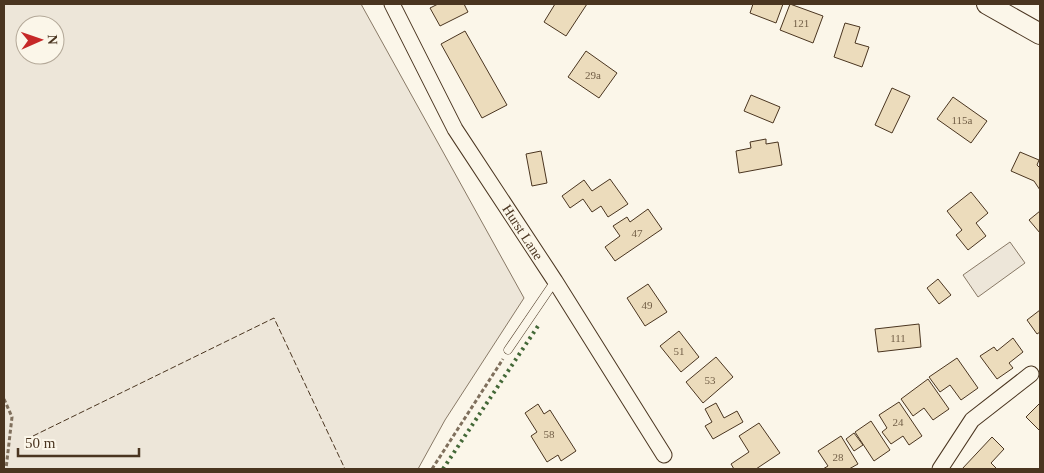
<svg xmlns="http://www.w3.org/2000/svg" width="1044" height="473" font-family="Georgia,serif">
	<style>
		.green { fill: #ede6d9; stroke: #887966; fill-rule: evenodd }
		.building { fill: #ecdcbc; stroke: #4a3520 }
		.lines { fill: none; stroke-linecap: round; stroke-linejoin: round }
		.lane-casing { stroke: #4a3520; stroke-width: 9 }
		.street-casing { stroke: #4a3520; stroke-width: 17 }
		.secondary-casing { stroke: #4a3520; stroke-width: 22 }
		.path { stroke: #7f6f5c; stroke-width: 3; stroke-dasharray: 4 2.5; stroke-linecap: butt }
		.lane { stroke: #fbf6e9; stroke-width: 8 }
		.street { stroke: #fbf6e9; stroke-width: 15 }
		.secondary { stroke: #fbf6e9; stroke-width: 20 }
		.hedge { stroke: #436837; stroke-width: 4; stroke-dasharray: 2.5 4; stroke-linecap: butt }
		.fence { stroke: #4a3520; stroke-width: 1; stroke-dasharray: 6 2.5; stroke-linecap: butt }
		.labels { text-anchor: middle; stroke-width: 4; stroke-linejoin: round; paint-order: stroke }
		.number-label { font-size: 11px; fill: #725f47 }
		.street-label { font-size: 14px; fill: #4a3520; stroke: #fbf6e9 }
	</style>
	<rect width="100%" height="100%" fill="#fbf6e9"/>
	<g class="green">
		<path d="M4 4H361L524 298 445 420 418 469H4ZM25 25H55V55H25Z"/>
		<polygon points="1010,242 1025,263 978,297 963,275"/>
	</g>
	<g class="building">
		<polygon points="438,4 464,4 468,12 440,26 430,8"/>
		<polygon points="555,4 587,4 566,36 544,22"/>
		<polygon points="753,4 783,4 776,23 750,13"/>
		<polygon points="790,4 823,16 813,43 780,30"/>
		<polygon points="845,23 860,27 855,43 869,47 862,67 834,57"/>
		<polygon points="465,31 507,105 482,118 441,44"/>
		<polygon points="586,51 617,73 599,98 568,77"/>
		<polygon points="892,88 910,96 892,133 875,125"/>
		<polygon points="751,95 780,107 773,123 744,111"/>
		<polygon points="953,97 987,121 971,143 937,119"/>
		<polygon points="766,139 766,144 778,142 782,165 739,173 736,151 751,148 750,142"/>
		<polygon points="541,151 547,183 532,186 526,154"/>
		<polygon points="1020,152 1039,160 1037,165 1040,168 1040,190 1034,181 1011,171"/>
		<polygon points="610,179 628,204 608,217 601,206 592,212 583,199 570,208 562,196 584,180 592,191"/>
		<polygon points="971,192 988,213 976,223 986,236 968,250 956,235 962,230 947,211"/>
		<polygon points="648,209 662,229 615,261 605,247 620,236 613,226 627,217 630,222"/>
		<polygon points="1040,211 1040,233 1029,220"/>
		<polygon points="938,279 951,295 939,304 927,288"/>
		<polygon points="648,284 667,312 645,326 627,298"/>
		<polygon points="1040,310 1040,332 1037,334 1027,320"/>
		<polygon points="919,324 921,347 878,352 875,329"/>
		<polygon points="679,331 699,357 681,372 660,346"/>
		<polygon points="1013,338 1023,352 1009,363 1013,368 997,379 980,356 994,347 997,351"/>
		<polygon points="716,357 733,377 703,403 686,382"/>
		<polygon points="957,358 978,388 961,400 950,385 940,392 929,377"/>
		<polygon points="928,379 949,409 933,420 924,408 913,416 901,399"/>
		<polygon points="899,402 922,436 909,445 903,436 891,444 882,432 887,428 879,415"/>
		<polygon points="716,403 724,418 737,411 743,422 713,439 705,426 712,422 705,409"/>
		<polygon points="1040,403 1040,431 1026,417"/>
		<polygon points="538,404 544,414 550,410 576,451 561,461 558,455 547,462 531,436 537,432 525,413"/>
		<polygon points="871,421 890,450 874,461 855,432"/>
		<polygon points="759,423 780,453 756,469 734,469 731,464 749,452 739,436"/>
		<polygon points="854,433 863,445 854,451 846,439"/>
		<polygon points="841,436 858,464 849,469 823,469 828,466 818,451"/>
		<polygon points="992,437 1004,449 991,463 997,469 962,469"/>
	</g>
	<g class="lines">
		<defs>
			<polyline id="lane" points="508,350 555,281"/>
			<g id="street">
				<polyline points="392,4 455,129 555,281 664,455"/>
				<polyline points="940,469 972,420 1031,374"/>
			</g>
			<polyline id="secondary" points="987,4 1040,34"/>
		</defs>
		<use href="#lane" class="lane-casing"/>
		<use href="#street" class="street-casing"/>
		<use href="#secondary" class="secondary-casing"/>
		<g class="path">
			<polyline points="4,399 12,417 6,469"/>
			<polyline points="432,469 503,359"/>
		</g>
		<use href="#lane" class="lane"/>
		<use href="#street" class="street"/>
		<use href="#secondary" class="secondary"/>
		<polyline class="hedge" points="443,469 540,323"/>
		<polyline class="fence" points="33,436 274,318 345,469"/>
	</g>
	<g class="labels">
		<g class="number-label">
			<text x="801" y="27">121</text>
			<text x="593" y="79">29a</text>
			<text x="962" y="124">115a</text>
			<text x="637" y="237">47</text>
			<text x="647" y="309">49</text>
			<text x="898" y="342">111</text>
			<text x="679" y="355">51</text>
			<text x="710" y="384">53</text>
			<text x="898" y="426">24</text>
			<text x="549" y="438">58</text>
			<text x="838" y="461">28</text>
		</g>
		<g class="street-label">
			<text transform="translate(523 232) rotate(57)" y="5">Hurst Lane</text>
		</g>
	</g>
	<rect width="1044" height="473" fill="none" stroke="#4a3520" stroke-width="10"/>
	<g transform="translate(40 40) rotate(88)"><circle r="24" fill="#fbf6e9" stroke="#b4a999"/>
	<path d="M0-4L9 19L0 12L-9 19Z" fill="#c62828"/>
	<text y="-8" font-size="14" font-weight="bold" text-anchor="middle" fill="#4a3520">N</text>
	</g>
	<path d="M18 448v8h121v-8" fill="none" stroke="#4a3520" stroke-width="2.5"/>
	<text x="25" y="448" font-size="15" fill="#4a3520" stroke="#fbf6e9" stroke-width="4" paint-order="stroke">50 m</text>
</svg>
